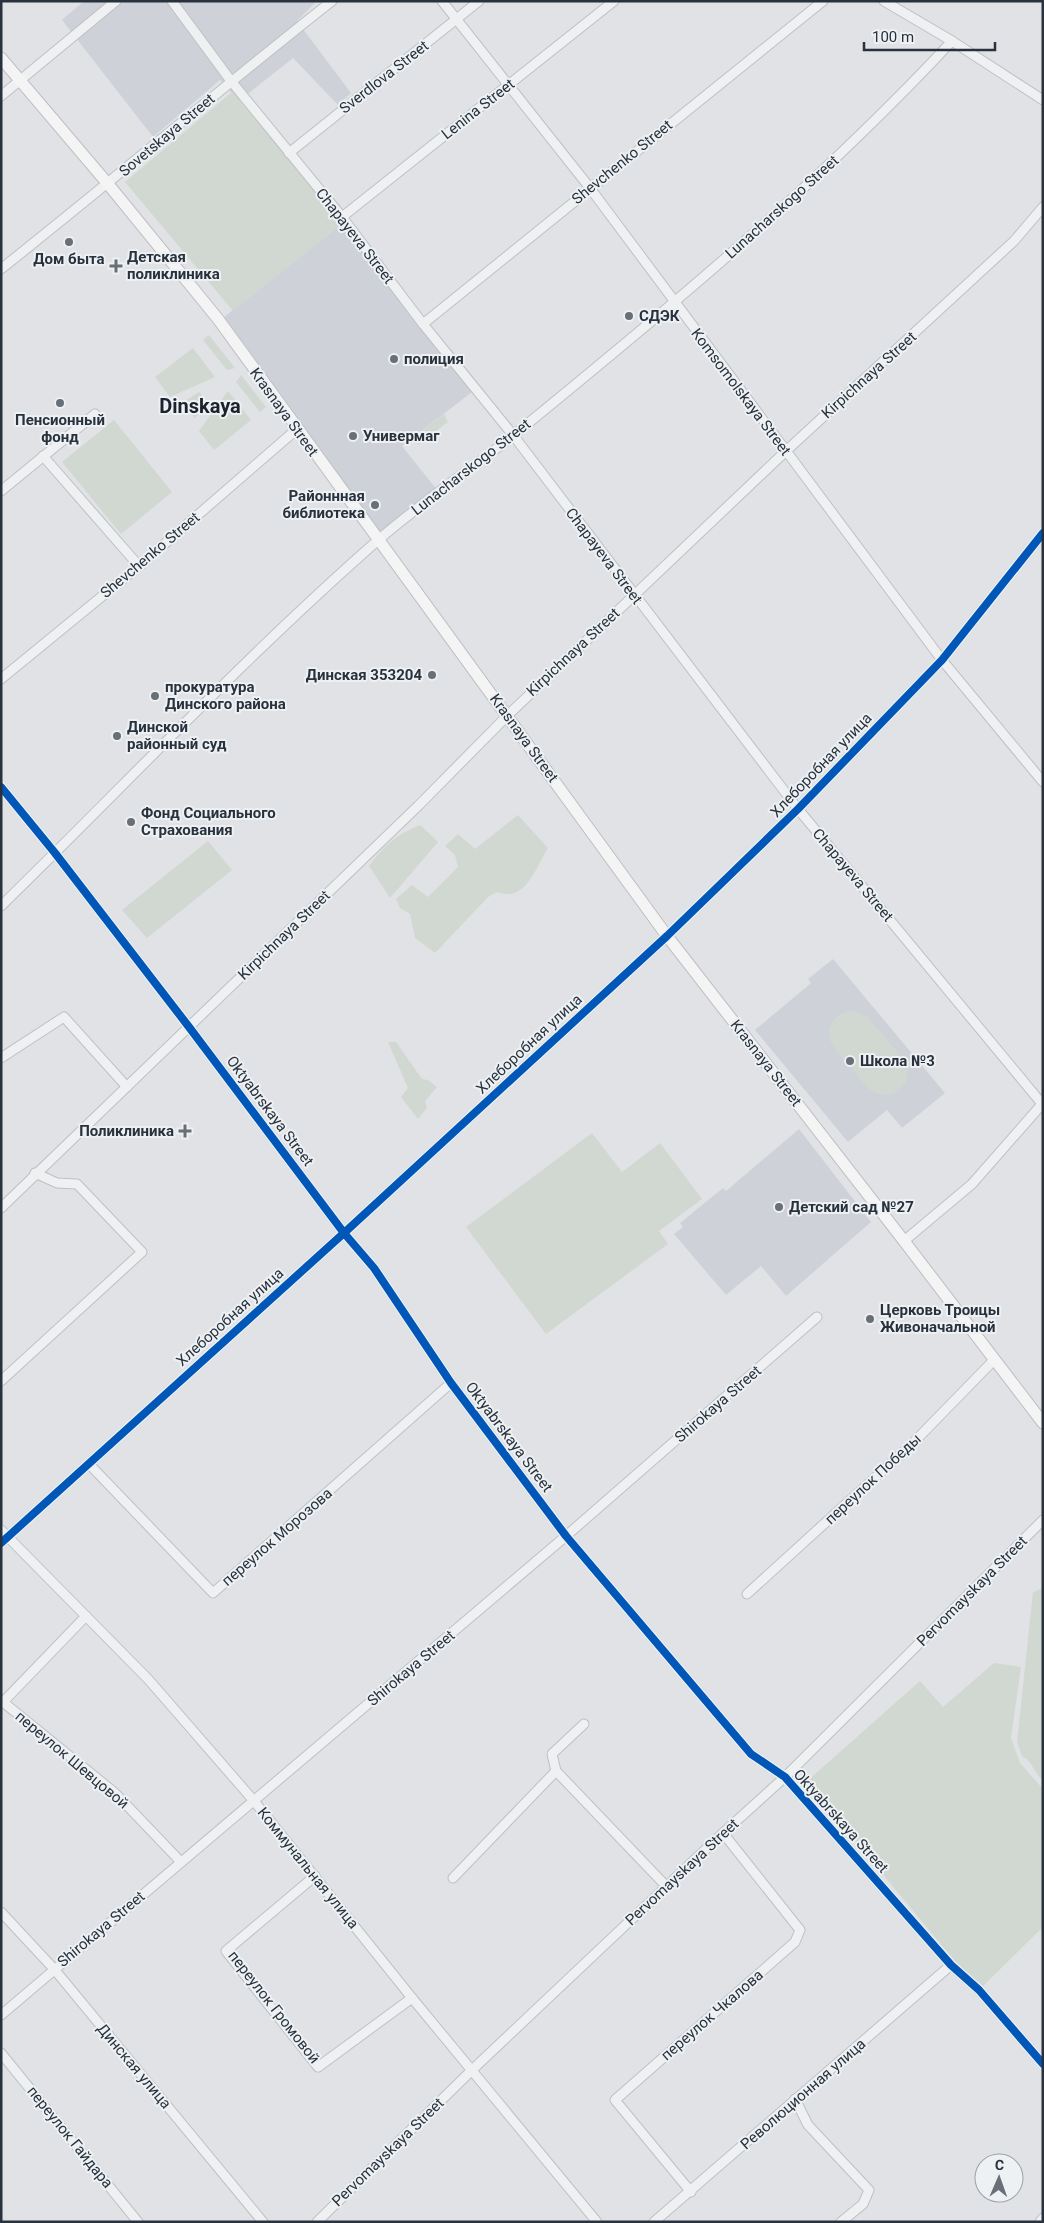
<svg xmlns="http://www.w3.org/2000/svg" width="1044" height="2223" font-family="Roboto,sans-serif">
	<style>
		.built { fill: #ced2d8 }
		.green { fill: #d1d8d1 }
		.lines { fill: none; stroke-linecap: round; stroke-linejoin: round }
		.minor-casing { stroke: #bec0c3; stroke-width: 11 }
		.major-casing { stroke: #bcbfc3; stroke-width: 13 }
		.minor { stroke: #eff0f1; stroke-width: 9 }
		.major { stroke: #f4f4f5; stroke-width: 11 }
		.cycleway-casing { stroke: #edf1f4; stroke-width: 11 }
		.cycleway { stroke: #0057b8; stroke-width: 8 }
		.poi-dot { fill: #686f77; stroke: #edf1f4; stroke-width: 2 }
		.labels { text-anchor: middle; stroke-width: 4; stroke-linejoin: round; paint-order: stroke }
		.street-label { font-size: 15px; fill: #28313c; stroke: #edf1f4 }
		.poi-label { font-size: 15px; font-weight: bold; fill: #28313c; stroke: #edf1f4; text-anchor: start }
		.district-label { font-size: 20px; font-weight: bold; fill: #1b222d; stroke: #edf1f4 }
	</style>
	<rect width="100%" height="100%" fill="#e0e2e5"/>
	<g class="built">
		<polygon points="84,1 317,1 297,21 351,93 338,105 293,58 239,101 220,80 153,137 62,20"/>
		<polygon points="343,223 472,392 402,446 437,490 379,536 224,317"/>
		<polygon points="833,959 945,1093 902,1128 887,1110 848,1142 755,1030 811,983 808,979"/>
		<polygon points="799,1129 871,1222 786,1296 761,1266 726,1295 674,1234 683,1227 680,1223 723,1188 726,1191"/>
	</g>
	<g class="green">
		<polygon points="232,92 343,223 233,311 125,182"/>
		<polygon points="209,335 235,368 227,370 203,340"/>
		<polygon points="193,348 215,377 170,397 155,377"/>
		<polygon points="241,375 266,407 260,412 236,382"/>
		<polygon points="228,391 251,420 214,450 199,431"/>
		<polygon points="199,392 208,404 195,418 182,403"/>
		<polygon points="444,414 448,422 418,445 413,438"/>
		<polygon points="114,420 172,492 121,534 62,462"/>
		<path d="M518 815 548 848C535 868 526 903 497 892L488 897 435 953 415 938 410 914 400 908 396 899 412 885 428 897 458 867 455 855 445 846 458 834 475 849Z"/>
		<path d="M420 825 438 842 390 898 369 866C386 844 394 836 420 825Z"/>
		<polygon points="208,841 232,870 147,938 122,910"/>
		<path d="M853 1011 867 1016 905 1061C909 1069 909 1079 903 1086 897 1093 888 1097 879 1094 868 1091 861 1079 854 1071 843 1058 820 1040 833 1021 838 1015 845 1011 853 1011Z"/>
		<polygon points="388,1042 396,1042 422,1079 428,1080 437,1087 425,1101 427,1108 418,1119 401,1097 408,1088"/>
		<polygon points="592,1133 622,1172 660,1143 702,1199 659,1231 668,1244 546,1334 466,1227"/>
		<path d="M1043 1588V1780C1034 1774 1033 1761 1022 1756L1017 1742 1033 1592Z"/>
		<polygon points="994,1663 1021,1667 1011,1738 1020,1763 1043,1789 1043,1927 979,1990 806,1782 920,1681 943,1707"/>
	</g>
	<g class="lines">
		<defs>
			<g id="minor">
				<polyline points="172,1 231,81 342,217 423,324 513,435 798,809 1043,1105"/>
				<polyline points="442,1 590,188 942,660 1043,782"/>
				<polyline points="884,1 952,41 1043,100"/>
				<polyline points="1,96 116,1"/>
				<polyline points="289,153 479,1"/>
				<polyline points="342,217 614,1"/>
				<path d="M1 269C112 181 220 89 332 1"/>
				<polyline points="423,324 823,1"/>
				<polyline points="43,456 139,566"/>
				<polyline points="1,491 95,414"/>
				<polyline points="1,679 139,566 297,429"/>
				<polyline points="1,787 55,853 189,1027 344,1233 374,1268 451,1383 566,1536 751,1754 785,1777 951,1965 979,1990 1043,2064"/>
				<path d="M1 906C126 784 246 656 377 541 421 503 470 470 515 434 667 310 818 185 952 41"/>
				<polyline points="1,1058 64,1017 127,1087"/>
				<polyline points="1,1208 418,806 508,715 786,451 1014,241 1043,207"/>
				<polyline points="904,1241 972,1184 1043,1103"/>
				<polyline points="1,1381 142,1252 77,1184 57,1183 35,1173"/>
				<polyline points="89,1464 213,1593 451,1383"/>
				<polyline points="1,1530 148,1679 254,1801 412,1998 597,2222"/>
				<polyline points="1,1543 344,1233 667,936 798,809 942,660 1043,533"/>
				<polyline points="747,1594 913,1443 994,1360"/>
				<polyline points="86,1616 3,1702 115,1793 181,1862"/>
				<polyline points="556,1771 552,1754 584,1724"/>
				<polyline points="315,1876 226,1951 318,2067 412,1998"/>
				<polyline points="453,1878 556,1771 666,1886"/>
				<polyline points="1,1912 54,1969 263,2222"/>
				<polyline points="1,2015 566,1536 817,1317"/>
				<polyline points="1,2053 138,2222"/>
				<polyline points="795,2099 808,2125 869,2190 863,2204 841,2222"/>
				<polyline points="691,2192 615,2100 795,1942 800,1930 723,1833"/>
				<polyline points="317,2222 472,2070 723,1833 785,1777 1043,1520"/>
				<polyline points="654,2222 951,1965"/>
				<polyline points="1040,2222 1043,2218"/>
			</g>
			<polyline id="major" points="1,58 108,184 218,319 667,936 904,1241 1043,1423"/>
		</defs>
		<use href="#minor" class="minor-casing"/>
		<use href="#major" class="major-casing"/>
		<use href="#minor" class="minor"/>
		<use href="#major" class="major"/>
		<defs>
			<g id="cycleway">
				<polyline points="1,787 55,853 189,1027 344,1233 374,1268 451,1383 566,1536 751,1754 785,1777 951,1965 979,1990 1043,2064"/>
				<polyline points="1,1543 344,1233 667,936 798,809 942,660 1043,533"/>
			</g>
		</defs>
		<use href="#cycleway" class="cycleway-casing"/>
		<use href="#cycleway" class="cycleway"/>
	</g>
	<g class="poi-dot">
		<circle cx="69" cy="242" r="5"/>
		<path d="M113.5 258.5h5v5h5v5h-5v5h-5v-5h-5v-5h5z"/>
		<circle cx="629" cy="316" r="5"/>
		<circle cx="394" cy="359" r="5"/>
		<circle cx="60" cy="403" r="5"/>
		<circle cx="353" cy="436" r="5"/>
		<circle cx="375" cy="505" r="5"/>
		<circle cx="432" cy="675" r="5"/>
		<circle cx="155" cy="696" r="5"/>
		<circle cx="117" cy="736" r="5"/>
		<circle cx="131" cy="822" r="5"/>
		<circle cx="850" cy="1061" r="5"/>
		<path d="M182.5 1123.5h5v5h5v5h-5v5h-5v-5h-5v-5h5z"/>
		<circle cx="779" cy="1207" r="5"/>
		<circle cx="870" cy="1319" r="5"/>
	</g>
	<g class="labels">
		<g class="street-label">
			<text transform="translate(384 77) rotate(-38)" y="5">Sverdlova Street</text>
			<text transform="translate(478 109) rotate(-38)" y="5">Lenina Street</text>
			<text transform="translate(167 135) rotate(-40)" y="5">Sovetskaya Street</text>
			<text transform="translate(622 162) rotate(-39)" y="5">Shevchenko Street</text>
			<text transform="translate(782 207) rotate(-42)" y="5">Lunacharskogo Street</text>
			<text transform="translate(355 236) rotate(52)" y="5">Chapayeva Street</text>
			<text transform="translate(869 375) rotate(-42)" y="5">Kirpichnaya Street</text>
			<text transform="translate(741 392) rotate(53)" y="5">Komsomolskaya Street</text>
			<text transform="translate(284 412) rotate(54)" y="5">Krasnaya Street</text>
			<text transform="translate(471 467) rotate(-38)" y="5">Lunacharskogo Street</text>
			<text transform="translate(150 555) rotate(-40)" y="5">Shevchenko Street</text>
			<text transform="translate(604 556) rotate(53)" y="5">Chapayeva Street</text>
			<text transform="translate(573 652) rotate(-43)" y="5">Kirpichnaya Street</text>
			<text transform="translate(524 738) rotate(54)" y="5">Krasnaya Street</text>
			<text transform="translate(821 765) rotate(-46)" y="5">Хлеборобная улица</text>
			<text transform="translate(853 875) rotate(50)" y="5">Chapayeva Street</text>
			<text transform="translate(284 935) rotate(-44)" y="5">Kirpichnaya Street</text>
			<text transform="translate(529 1044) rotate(-43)" y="5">Хлеборобная улица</text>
			<text transform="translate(766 1063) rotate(52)" y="5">Krasnaya Street</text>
			<text transform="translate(270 1111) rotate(53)" y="5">Oktyabrskaya Street</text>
			<text transform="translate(230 1317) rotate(-42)" y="5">Хлеборобная улица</text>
			<text transform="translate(718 1404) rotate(-41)" y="5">Shirokaya Street</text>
			<text transform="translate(509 1437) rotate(53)" y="5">Oktyabrskaya Street</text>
			<text transform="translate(873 1479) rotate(-43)" y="5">переулок Победы</text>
			<text transform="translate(277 1537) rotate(-41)" y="5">переулок Морозова</text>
			<text transform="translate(972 1591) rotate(-45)" y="5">Pervomayskaya Street</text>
			<text transform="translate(411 1668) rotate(-40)" y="5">Shirokaya Street</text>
			<text transform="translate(72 1760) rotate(40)" y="5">переулок Шевцовой</text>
			<text transform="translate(841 1821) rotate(48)" y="5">Oktyabrskaya Street</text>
			<text transform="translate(308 1868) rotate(51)" y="5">Коммунальная улица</text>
			<text transform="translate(682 1872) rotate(-43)" y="5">Pervomayskaya Street</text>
			<text transform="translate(101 1929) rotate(-40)" y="5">Shirokaya Street</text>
			<text transform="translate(274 2007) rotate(52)" y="5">переулок Громовой</text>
			<text transform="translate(712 2015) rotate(-41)" y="5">переулок Чкалова</text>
			<text transform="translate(134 2066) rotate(50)" y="5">Динская улица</text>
			<text transform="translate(803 2094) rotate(-41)" y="5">Революционная улица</text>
			<text transform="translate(70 2137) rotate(51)" y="5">переулок Гайдара</text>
			<text transform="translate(388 2152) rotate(-44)" y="5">Pervomayskaya Street</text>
		</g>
		<g class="poi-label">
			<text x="127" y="262">Детская<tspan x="127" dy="17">поликлиника</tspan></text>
			<text x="69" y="264" text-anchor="middle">Дом быта</text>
			<text x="639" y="321">СДЭК</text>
			<text x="404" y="364">полиция</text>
			<text x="60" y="425" text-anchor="middle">Пенсионный<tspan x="60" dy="17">фонд</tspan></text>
			<text x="363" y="441">Универмаг</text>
			<text x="365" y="501" text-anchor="end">Районнная<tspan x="365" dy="17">библиотека</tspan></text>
			<text x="422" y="680" text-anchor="end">Динская 353204</text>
			<text x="165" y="692">прокуратура<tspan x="165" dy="17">Динского района</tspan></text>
			<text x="127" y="732">Динской<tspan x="127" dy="17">районный суд</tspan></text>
			<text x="141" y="818">Фонд Социального<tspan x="141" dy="17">Страхования</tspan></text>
			<text x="860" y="1066">Школа №3</text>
			<text x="174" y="1136" text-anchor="end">Поликлиника</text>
			<text x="789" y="1212">Детский сад №27</text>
			<text x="880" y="1315">Церковь Троицы<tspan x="880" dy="17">Живоначальной</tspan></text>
		</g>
		<g class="district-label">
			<text x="200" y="413">Dinskaya</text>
		</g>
	</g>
	<rect width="1044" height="2223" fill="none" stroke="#28313c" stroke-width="5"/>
	<g transform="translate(999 2178) rotate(2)"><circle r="24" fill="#edf1f4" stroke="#9ea4aa"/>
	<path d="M0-4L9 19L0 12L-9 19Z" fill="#686f77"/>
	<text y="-8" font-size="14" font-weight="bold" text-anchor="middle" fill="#28313c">С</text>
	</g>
	<path d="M864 42v8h131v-8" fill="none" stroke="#28313c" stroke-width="2.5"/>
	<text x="872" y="42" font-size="15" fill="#28313c" stroke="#edf1f4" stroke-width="4" paint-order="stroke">100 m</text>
</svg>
